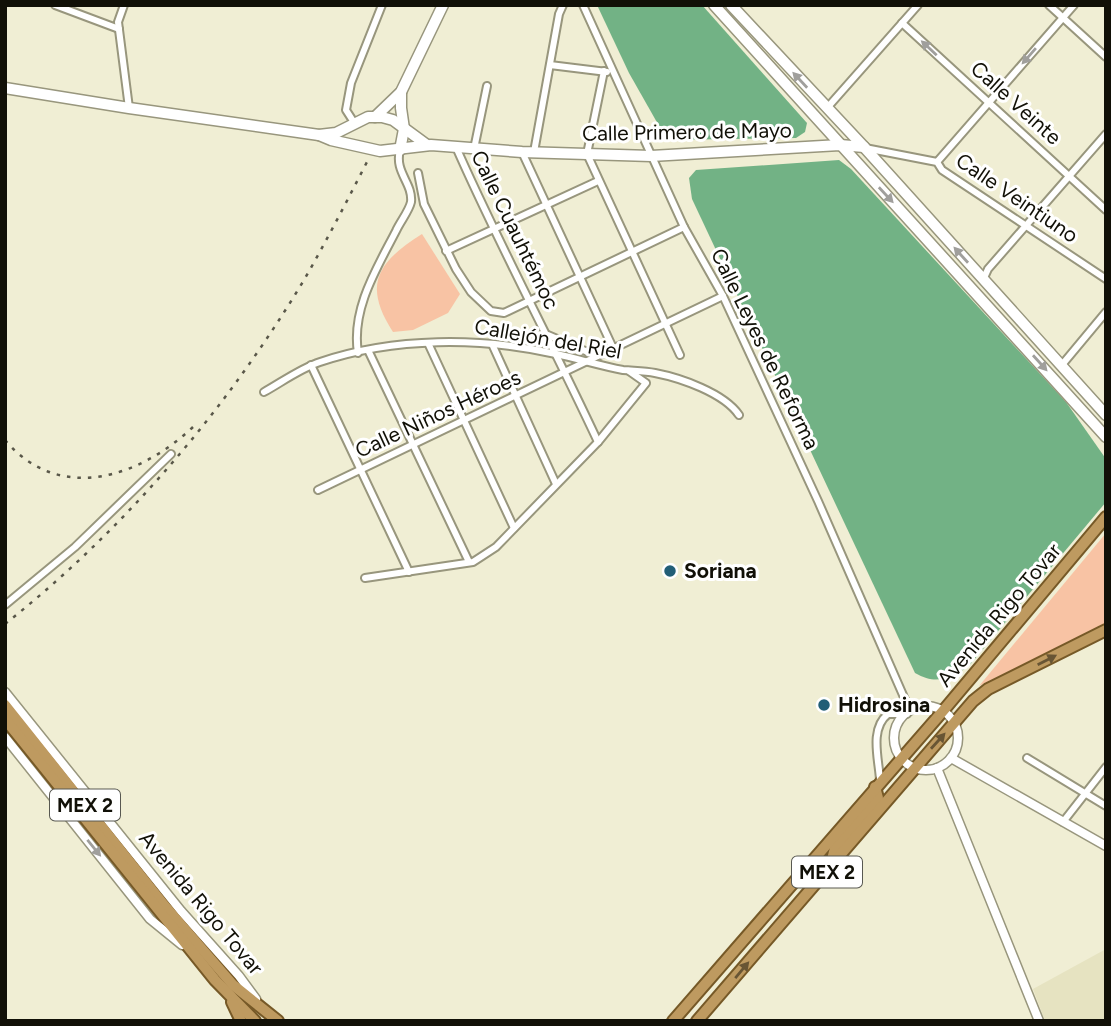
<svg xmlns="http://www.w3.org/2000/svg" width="1111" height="1026" font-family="Figtree,sans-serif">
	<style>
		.built { fill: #e6e3c1 }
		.green { fill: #f8c3a4 }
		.water { fill: #72b285 }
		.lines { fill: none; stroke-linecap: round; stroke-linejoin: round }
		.minor-casing { stroke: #98967d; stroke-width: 10 }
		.tertiary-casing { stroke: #98967d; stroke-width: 11 }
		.secondary-casing { stroke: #98967d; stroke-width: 13 }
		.trunk-casing { stroke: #765927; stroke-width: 14 }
		.minor { stroke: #fff; stroke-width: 6 }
		.tertiary { stroke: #fff; stroke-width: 8 }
		.secondary { stroke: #fff; stroke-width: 10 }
		.trunk { stroke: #be9a60; stroke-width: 10 }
		.rail { stroke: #595749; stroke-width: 2.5; stroke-dasharray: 3.5 7; stroke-linecap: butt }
		.oneway { fill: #a09f9c }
		.oneway2 { fill: #685534 }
		.poi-dot { fill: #225e76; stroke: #fff; stroke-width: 2.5 }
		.labels { text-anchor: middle; stroke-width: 6; stroke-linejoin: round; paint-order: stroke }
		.shield { fill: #fff; stroke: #585851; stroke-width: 2 }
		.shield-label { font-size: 19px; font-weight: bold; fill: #111007 }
		.street-label { font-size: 21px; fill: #111007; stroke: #fff }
		.poi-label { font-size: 21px; font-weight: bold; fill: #111007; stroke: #fff; text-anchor: start }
	</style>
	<rect width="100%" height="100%" fill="#f0eed4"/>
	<polygon class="built" points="1106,949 1106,1021 1045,1021 1033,989"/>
	<g class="green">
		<path d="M422 234 460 294 448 313 413 330 393 332C362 284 378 262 422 234Z"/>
		<polygon points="1106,533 1106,623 979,686"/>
	</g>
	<g class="water">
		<polygon points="597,5 702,5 807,123 805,132 796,138 667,140 629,73"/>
		<path d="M839 160 851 169 1066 402 1106 459V502L968 667C948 679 936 685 915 673L692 199 689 178 696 170Z"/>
	</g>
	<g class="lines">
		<defs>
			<g id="minor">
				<polyline points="55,5 119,29"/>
				<polyline points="124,5 118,22 129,108"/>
				<polyline points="583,5 684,227 723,296 818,501 910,711"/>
				<polyline points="1049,5 1106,57"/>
				<polyline points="902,23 1106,210"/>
				<polyline points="550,65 607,72"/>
				<polyline points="604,71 587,154 680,355"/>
				<polyline points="827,108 918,5"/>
				<polyline points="355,124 346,110 351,83 382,5"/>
				<path d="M456 147C500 247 552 343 598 442"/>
				<polyline points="865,148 937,162 942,170 1106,279"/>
				<polyline points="474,149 487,86"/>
				<polyline points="522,152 613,348"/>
				<polyline points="534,152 559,14 563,5"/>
				<polyline points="937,162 1074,5"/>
				<polyline points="418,173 424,204 456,269 471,292 491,311 504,313 684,227"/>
				<polyline points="446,251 598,181"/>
				<polyline points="983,280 988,269 1106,134"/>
				<polyline points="548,335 597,356"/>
				<polyline points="428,343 514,528"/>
				<polyline points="492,344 556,484"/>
				<polyline points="368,350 469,562"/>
				<path d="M358 353C351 309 377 268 396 231 400 222 409 211 411 202 413 183 394 172 400 150"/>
				<polyline points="311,365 409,572"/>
				<polyline points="1061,366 1106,312"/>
				<path d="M264 392C282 382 301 368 320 362 394 337 481 337 556 354 579 359 601 366 623 370 634 371 645 371 655 373 681 378 724 393 739 415"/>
				<polyline points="318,490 723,296"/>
				<polyline points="365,578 473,562 496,547 598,442 646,383 629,371"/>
				<polyline points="5,605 75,547 171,454"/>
				<polyline points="1027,758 1106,806"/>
				<path d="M880 780C879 760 869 729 888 714H907"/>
				<polyline points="1063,822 1106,767"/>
			</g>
			<g id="tertiary">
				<polyline points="5,692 181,911 239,976 256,999"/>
				<circle cx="926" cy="738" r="32"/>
				<polyline points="5,737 150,919 182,945"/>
				<polyline points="951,758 1106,846"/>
				<polyline points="937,768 1039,1021"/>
			</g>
			<g id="secondary">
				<polyline points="714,5 1106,437"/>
				<polyline points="731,5 864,147 1106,415"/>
				<polyline points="5,88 129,108 319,135 336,133 368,117 382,117 393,120 427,145"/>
				<polyline points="375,117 401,92 443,5"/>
				<polyline points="319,135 331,140 380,151 431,145 522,152 651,156 840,145 864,147"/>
				<polyline points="400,150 404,129 401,108 401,92"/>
			</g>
			<g id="trunk">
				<polyline points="5,705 164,905 214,963 233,985 278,1021"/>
				<polyline points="5,719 215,980 255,1021"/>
				<polyline points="830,867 835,848 878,798 875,787"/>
				<polyline points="232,1002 241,1021"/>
				<polyline points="673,1021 943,711 1106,517"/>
				<polyline points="697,1021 973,701 988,689 1106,630"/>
			</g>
		</defs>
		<use href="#minor" class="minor-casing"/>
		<use href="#tertiary" class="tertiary-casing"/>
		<use href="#secondary" class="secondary-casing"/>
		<use href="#trunk" class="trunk-casing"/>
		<use href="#minor" class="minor"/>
		<use href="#tertiary" class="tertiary"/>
		<use href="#secondary" class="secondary"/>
		<use href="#trunk" class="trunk"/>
		<g class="rail">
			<path d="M5 440C59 504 139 478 193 427"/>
			<path d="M5 624C124 530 226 410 304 280 327 240 348 199 369 158"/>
		</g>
	</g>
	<defs><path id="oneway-solid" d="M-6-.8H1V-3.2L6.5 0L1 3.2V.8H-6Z" transform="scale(1.75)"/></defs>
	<g class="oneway">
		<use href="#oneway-solid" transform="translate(929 48) rotate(-137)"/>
		<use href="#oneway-solid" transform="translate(1029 56) rotate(131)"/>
		<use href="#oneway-solid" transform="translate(800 80) rotate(-133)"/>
		<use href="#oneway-solid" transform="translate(886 195) rotate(47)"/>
		<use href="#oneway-solid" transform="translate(961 255) rotate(-132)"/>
		<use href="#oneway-solid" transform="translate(1040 363) rotate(48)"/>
		<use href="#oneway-solid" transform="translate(94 848) rotate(51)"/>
	</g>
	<g class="oneway2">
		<use href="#oneway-solid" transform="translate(1047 660) rotate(-27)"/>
		<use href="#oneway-solid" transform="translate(938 741) rotate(-48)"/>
		<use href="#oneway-solid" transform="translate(742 970) rotate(-50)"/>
	</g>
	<g class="poi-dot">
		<circle cx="670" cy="571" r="7"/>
		<circle cx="824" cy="705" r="7"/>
	</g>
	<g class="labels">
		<g class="shield">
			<rect x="50" y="789.5" width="70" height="31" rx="5"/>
			<rect x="792" y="856.5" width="70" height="31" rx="5"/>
		</g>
		<g class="shield-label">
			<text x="85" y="812">MEX 2</text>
			<text x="827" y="879">MEX 2</text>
		</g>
		<g class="street-label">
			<text transform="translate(1016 103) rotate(42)" y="7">Calle Veinte</text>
			<text transform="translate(687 132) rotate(-1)" y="7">Calle Primero de Mayo</text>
			<text transform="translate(1017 198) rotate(34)" y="7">Calle Veintiuno</text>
			<text transform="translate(515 230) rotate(64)" y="7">Calle Cuauhtémoc</text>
			<text transform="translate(548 339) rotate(10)" y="7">Callejón del Riel</text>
			<text transform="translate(765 349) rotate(64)" y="7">Calle Leyes de Reforma</text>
			<text transform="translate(438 414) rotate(-25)" y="7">Calle Niños Héroes</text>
			<text transform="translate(999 615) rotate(-50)" y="7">Avenida Rigo Tovar</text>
			<text transform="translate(201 903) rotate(50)" y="7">Avenida Rigo Tovar</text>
		</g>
		<g class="poi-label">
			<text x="684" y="578">Soriana</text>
			<text x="838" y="712">Hidrosina</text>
		</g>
	</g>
	<rect width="1111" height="1026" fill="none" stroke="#111007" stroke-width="14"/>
</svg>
